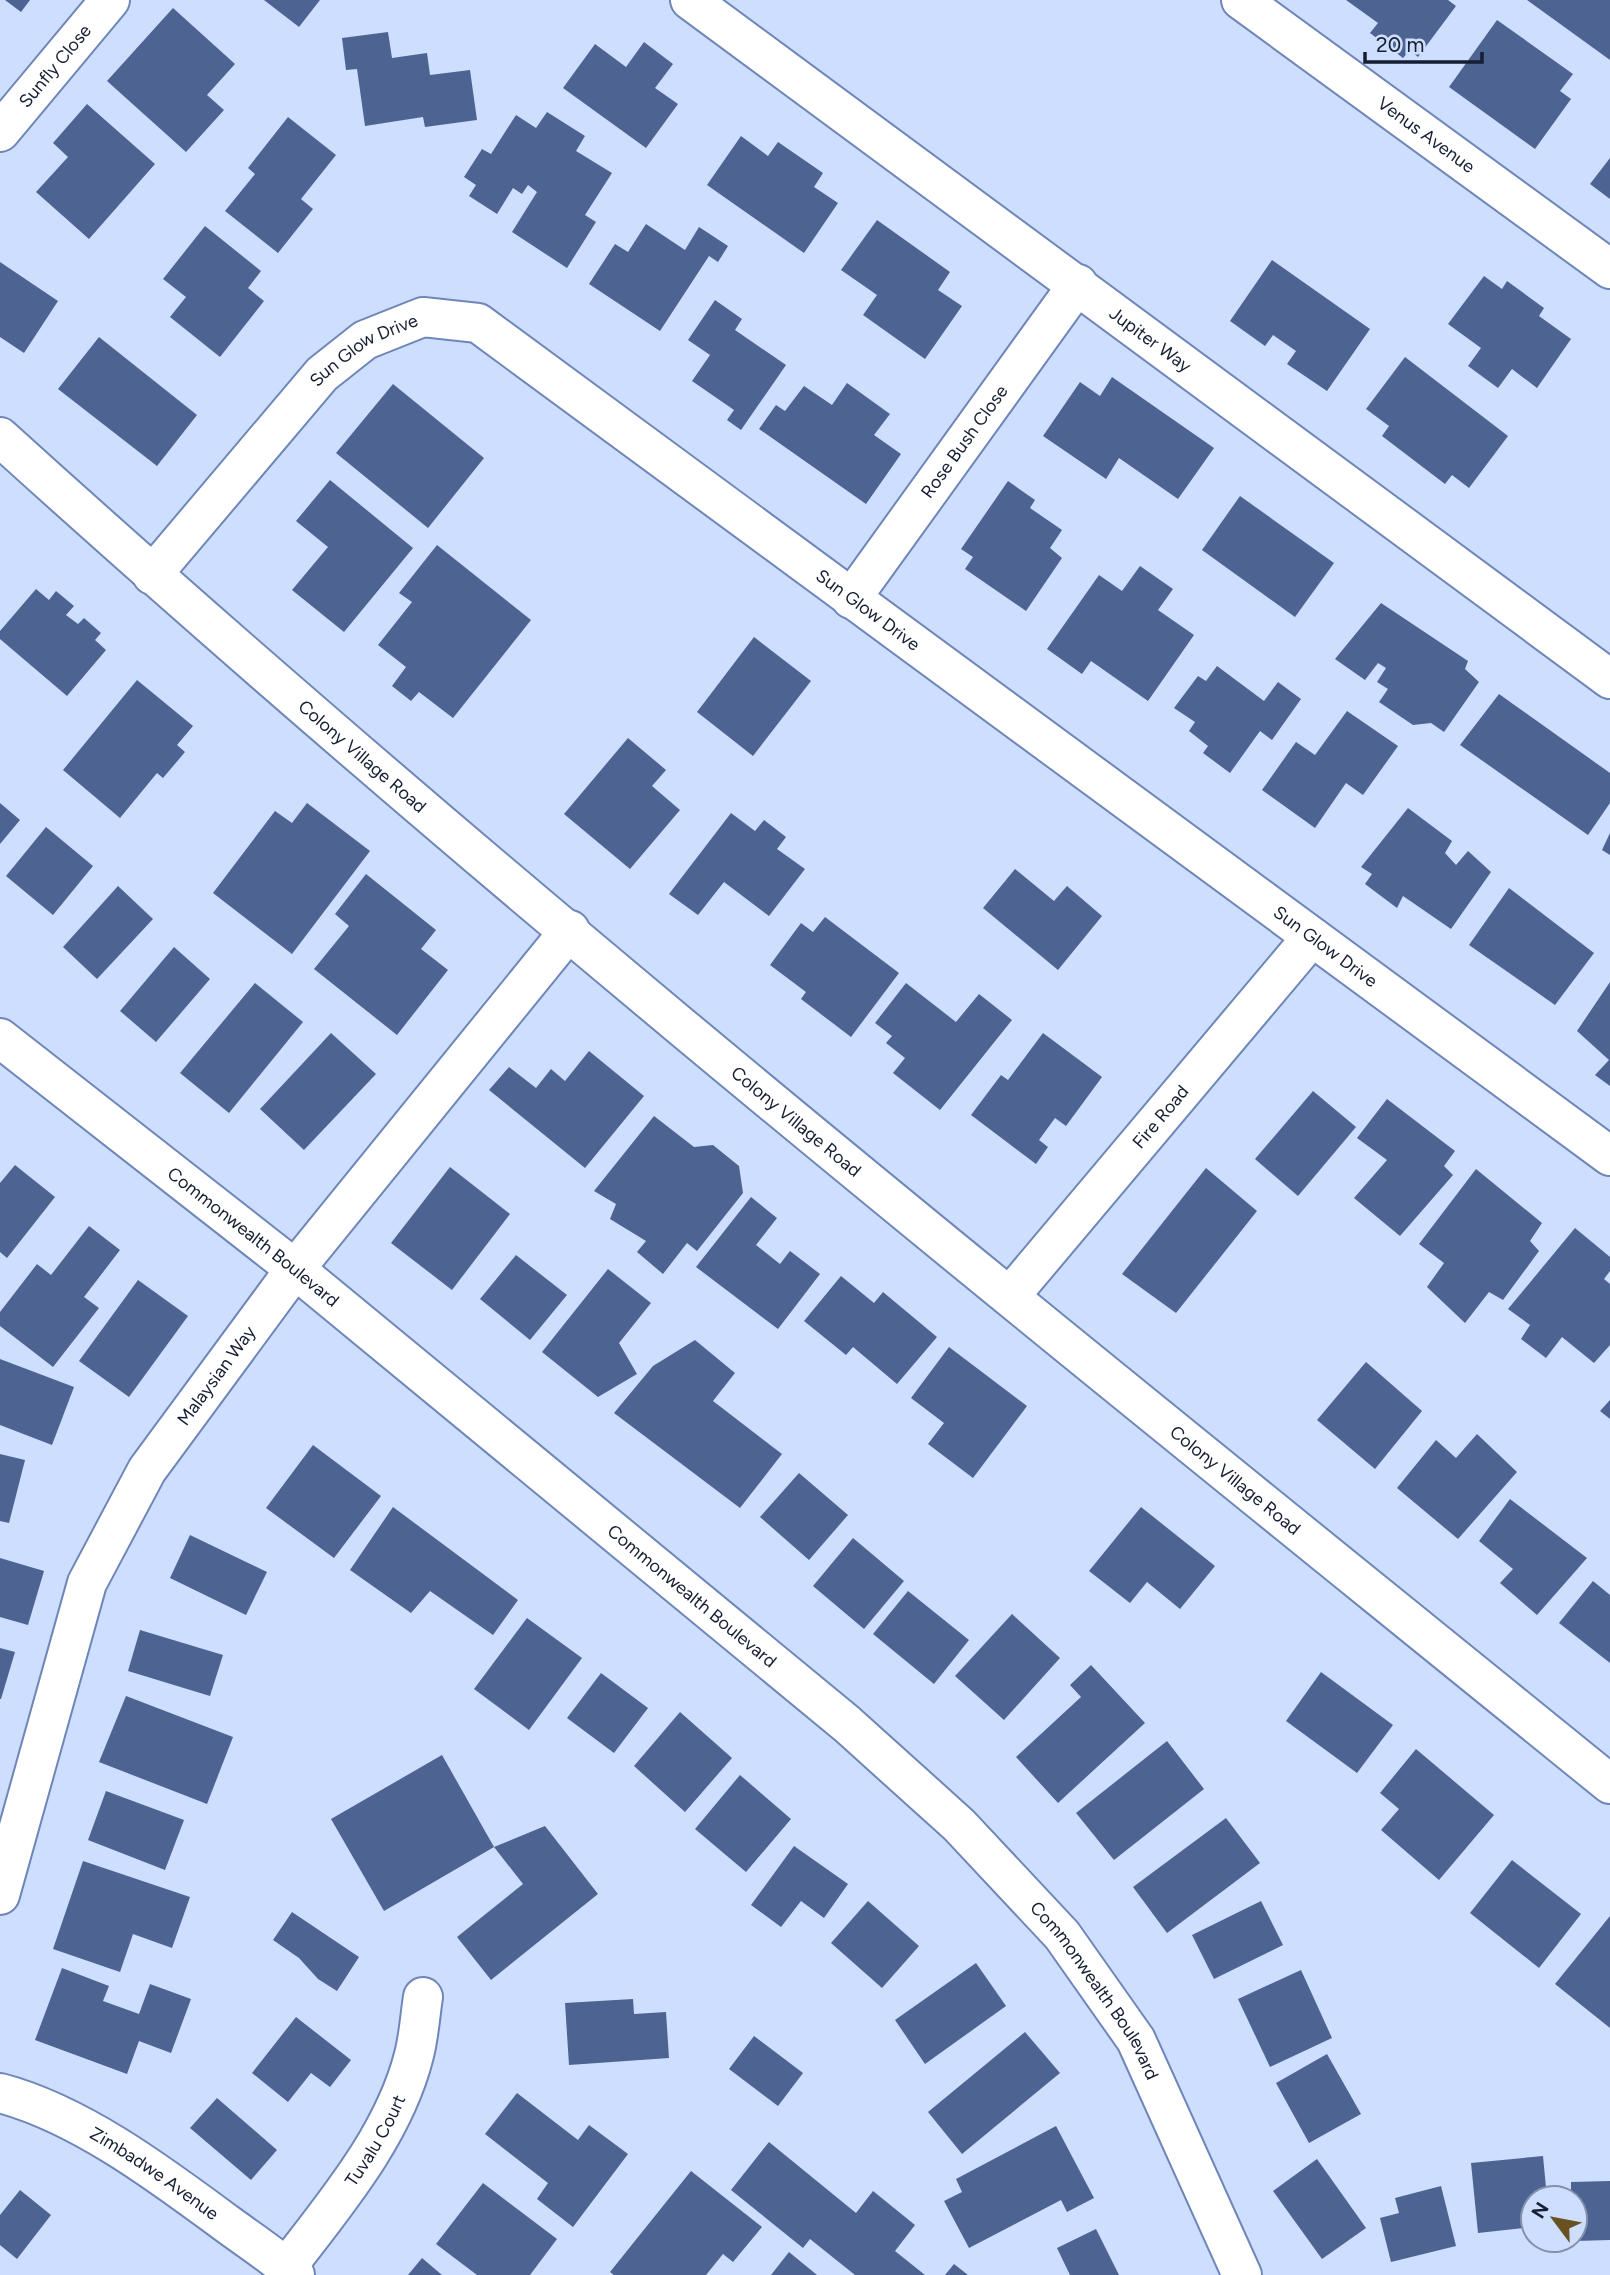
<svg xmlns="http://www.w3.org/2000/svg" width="1610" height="2275" font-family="Figtree,sans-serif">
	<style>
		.building { fill: #4d6392 }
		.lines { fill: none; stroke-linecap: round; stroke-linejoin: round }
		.minor-casing { stroke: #6e86b8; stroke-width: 42 }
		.minor { stroke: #fff; stroke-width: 38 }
		.labels { text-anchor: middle; stroke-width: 7; stroke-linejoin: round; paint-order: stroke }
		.street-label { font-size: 18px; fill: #151e32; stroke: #cedeff }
	</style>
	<rect width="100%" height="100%" fill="#cedeff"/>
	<g class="building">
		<polygon points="5,0 30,0 21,12"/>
		<polygon points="264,0 320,0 299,27"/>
		<polygon points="1346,0 1448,0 1456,6 1418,57 1410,50 1403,58 1370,33 1378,23"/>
		<polygon points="1527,0 1610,0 1610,60"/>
		<polygon points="173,8 235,64 207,95 224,110 186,152 107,81"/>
		<polygon points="1497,20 1573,74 1560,91 1571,99 1535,149 1449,87"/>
		<polygon points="388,32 392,58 427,53 430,75 470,70 477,120 425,127 423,117 365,126 357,69 346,70 342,38"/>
		<polygon points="644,42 673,64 655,88 678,104 646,148 563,88 595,44 626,67"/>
		<polygon points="87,104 155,164 89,239 36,192 68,157 53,143"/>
		<polygon points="547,112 585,136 576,151 612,173 585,215 596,222 567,268 512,232 537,192 528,185 522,194 513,188 497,214 469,196 476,185 464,177 482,149 491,154 516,115 536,128"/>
		<polygon points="288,117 336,155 301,199 313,209 278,253 225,211 255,174 248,168"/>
		<polygon points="741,136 768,156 778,142 823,173 814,187 838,203 804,253 707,185"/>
		<polygon points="1610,158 1610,199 1590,184"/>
		<polygon points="877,220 950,272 938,290 962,306 925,359 863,315 877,295 841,270"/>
		<polygon points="646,224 685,250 699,227 728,246 718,262 709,256 660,331 589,284 615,244 628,252"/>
		<polygon points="205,226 261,271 248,288 264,301 220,357 170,317 186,297 163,279"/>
		<polygon points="1272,260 1370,329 1327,391 1287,364 1296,351 1273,335 1265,346 1230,321"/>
		<polygon points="0,262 58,301 24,353 0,337"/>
		<polygon points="1484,276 1502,289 1507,281 1544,308 1539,316 1571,339 1537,388 1512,369 1498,388 1468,366 1481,348 1448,324"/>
		<polygon points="715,300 742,319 735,330 786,365 741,430 727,420 734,410 692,381 710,355 688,340"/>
		<polygon points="99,337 197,415 157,466 58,389"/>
		<polygon points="1405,357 1508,436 1469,488 1452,475 1445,484 1382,436 1389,426 1366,409"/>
		<polygon points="1112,377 1214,448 1178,499 1119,458 1106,479 1043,436 1080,382 1100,396"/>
		<polygon points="847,383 890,414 874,435 901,454 866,504 759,429 776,405 785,411 804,386 832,405"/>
		<polygon points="393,384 484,458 428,528 336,453"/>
		<polygon points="330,480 413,548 344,632 292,590 328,547 296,521"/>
		<polygon points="1008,481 1035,500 1030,508 1062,530 1050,548 1062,558 1026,611 965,569 973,557 961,549"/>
		<polygon points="1240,496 1334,563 1295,617 1202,550"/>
		<polygon points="437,545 531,620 453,718 419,692 411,701 392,686 406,667 378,645 412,602 399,593"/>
		<polygon points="1140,566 1173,589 1158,610 1194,635 1148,701 1091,661 1082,674 1047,649 1099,575 1122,591"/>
		<polygon points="36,589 49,600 56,591 74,606 66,615 78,624 84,618 101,633 95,640 106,650 67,696 0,639 0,631"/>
		<polygon points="1381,603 1468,661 1465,669 1479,682 1444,732 1431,723 1413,725 1379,702 1388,689 1377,682 1386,668 1378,663 1365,680 1335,659"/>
		<polygon points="754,637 811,681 753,756 697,712"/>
		<polygon points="1217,666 1264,701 1278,682 1301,699 1272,740 1260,731 1230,773 1203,753 1208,746 1189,731 1195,722 1174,708 1198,676 1206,681"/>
		<polygon points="137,680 193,726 177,745 185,752 163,778 157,773 120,818 63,770"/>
		<polygon points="1499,694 1610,773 1610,803 1588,835 1460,745"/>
		<polygon points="1347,711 1398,746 1363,795 1346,783 1315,828 1262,790 1296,742 1315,755"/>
		<polygon points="628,738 666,770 652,786 680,810 630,869 564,814"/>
		<polygon points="0,803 20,820 0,844"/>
		<polygon points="307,803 370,851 292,954 213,893 275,811 292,823"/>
		<polygon points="1408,808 1452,841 1445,853 1456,865 1468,851 1491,872 1451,929 1403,896 1397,908 1365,884 1372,874 1361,867"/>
		<polygon points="731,813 755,831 764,820 786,837 777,849 805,869 769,916 724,882 698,915 669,894"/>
		<polygon points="46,827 93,866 53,915 6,876"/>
		<polygon points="1610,833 1610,855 1602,850"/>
		<polygon points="1015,869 1054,901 1067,886 1102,916 1058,970 983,908"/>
		<polygon points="366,874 436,930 421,949 448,970 397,1035 314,969 349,926 335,914"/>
		<polygon points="118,886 153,919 97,979 63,947"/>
		<polygon points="1509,888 1594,953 1555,1005 1469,945"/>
		<polygon points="825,917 899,973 851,1037 801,999 806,992 770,965 801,923 813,932"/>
		<polygon points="174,947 210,979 156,1042 120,1011"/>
		<polygon points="1610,982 1610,1086 1595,1075 1609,1060 1577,1031"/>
		<polygon points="255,983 303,1022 229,1113 180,1073"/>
		<polygon points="906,983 956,1022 979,994 1012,1020 940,1110 893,1073 905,1058 886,1043 892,1036 875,1023"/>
		<polygon points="331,1033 376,1074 304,1150 260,1109"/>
		<polygon points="1043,1033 1102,1077 1066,1126 1055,1118 1039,1140 1048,1147 1036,1164 971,1115 1001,1075 1008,1080"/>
		<polygon points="589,1051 644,1096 585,1168 489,1090 509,1067 536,1088 551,1069 565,1081"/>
		<polygon points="1313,1091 1356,1127 1298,1196 1255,1159"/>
		<polygon points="1387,1099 1455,1151 1444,1166 1453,1175 1400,1236 1354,1198 1387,1160 1357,1138"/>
		<polygon points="654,1116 694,1147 713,1145 739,1166 743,1193 697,1251 687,1243 663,1274 637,1252 646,1241 610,1219 616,1204 594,1191"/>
		<polygon points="15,1165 55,1197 7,1258 0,1252 0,1183"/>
		<polygon points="450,1167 510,1214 452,1290 391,1243"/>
		<polygon points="1206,1168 1257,1211 1176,1313 1122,1274"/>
		<polygon points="1476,1169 1542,1223 1530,1241 1539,1251 1503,1300 1489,1292 1465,1323 1427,1287 1444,1263 1419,1244"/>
		<polygon points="751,1197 777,1218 756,1245 780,1264 790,1251 820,1274 778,1329 696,1267"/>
		<polygon points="89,1226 120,1250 84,1297 99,1308 53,1367 0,1326 0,1312 37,1264 51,1275"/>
		<polygon points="1575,1228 1610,1257 1610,1271 1604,1279 1610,1284 1610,1345 1594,1363 1562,1337 1546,1358 1521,1339 1530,1325 1508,1309"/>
		<polygon points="516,1255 567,1295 530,1340 480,1299"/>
		<polygon points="608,1269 651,1303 619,1343 637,1374 598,1397 542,1352"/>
		<polygon points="841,1276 874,1303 883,1292 937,1337 897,1384 853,1347 846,1355 804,1321"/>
		<polygon points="138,1280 188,1316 129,1397 79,1361"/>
		<polygon points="695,1340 735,1373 713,1401 782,1454 740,1508 614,1413 653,1366"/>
		<polygon points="949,1347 1027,1406 973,1478 928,1444 944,1423 911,1398"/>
		<polygon points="0,1359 74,1387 52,1445 0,1425"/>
		<polygon points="1366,1362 1422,1411 1375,1469 1317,1420"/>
		<polygon points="1610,1400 1610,1419 1600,1411"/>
		<polygon points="1477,1434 1517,1472 1458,1539 1397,1488 1436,1440 1456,1458"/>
		<polygon points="313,1445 381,1496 334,1558 266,1508"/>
		<polygon points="0,1454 25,1460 9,1523 0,1521"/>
		<polygon points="799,1473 848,1515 809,1560 760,1517"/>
		<polygon points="1510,1499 1587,1558 1537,1615 1500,1583 1513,1569 1479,1541"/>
		<polygon points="393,1507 518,1600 493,1635 430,1591 411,1613 350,1570"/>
		<polygon points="1141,1507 1215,1566 1180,1609 1147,1582 1130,1603 1089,1571"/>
		<polygon points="190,1535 267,1572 246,1615 170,1578"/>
		<polygon points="853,1538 904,1581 864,1629 813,1586"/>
		<polygon points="0,1558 44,1571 28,1625 0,1617"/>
		<polygon points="1593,1581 1610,1595 1610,1663 1559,1623"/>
		<polygon points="908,1591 969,1640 934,1684 873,1634"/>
		<polygon points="1012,1614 1060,1658 1004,1720 955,1676"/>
		<polygon points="527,1618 582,1658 529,1730 474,1689"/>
		<polygon points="140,1630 223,1655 210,1696 128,1671"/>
		<polygon points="0,1648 15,1652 1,1699 0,1699"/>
		<polygon points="1091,1665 1145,1723 1058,1803 1016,1757 1081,1697 1070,1685"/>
		<polygon points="1321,1672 1393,1725 1357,1773 1286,1721"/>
		<polygon points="601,1673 648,1708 614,1753 567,1718"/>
		<polygon points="126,1696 233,1737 207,1804 99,1762"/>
		<polygon points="680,1712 732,1758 685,1812 634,1766"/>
		<polygon points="1167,1741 1204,1789 1114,1860 1076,1813"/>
		<polygon points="1416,1749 1494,1815 1439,1880 1381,1830 1399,1809 1380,1793"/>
		<polygon points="442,1755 494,1847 384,1911 331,1819"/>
		<polygon points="740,1775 791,1819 746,1872 695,1829"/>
		<polygon points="106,1791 184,1820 165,1870 88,1840"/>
		<polygon points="1226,1818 1260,1863 1167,1933 1133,1887"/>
		<polygon points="545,1826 598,1894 491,1980 457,1937 523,1884 494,1847"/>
		<polygon points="794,1846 848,1884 824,1918 801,1901 781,1927 751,1905"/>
		<polygon points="1512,1860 1581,1914 1539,1968 1470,1913"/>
		<polygon points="83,1861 190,1897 172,1948 133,1934 120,1972 53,1949"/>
		<polygon points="868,1901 919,1946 882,1988 831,1943"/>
		<polygon points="1261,1901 1283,1945 1214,1979 1192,1935"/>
		<polygon points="292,1912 359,1957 337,1991 318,1979 299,1958 273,1940"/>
		<polygon points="1610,1916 1610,2028 1555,1984"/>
		<polygon points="976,1963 1006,2006 925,2064 895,2020"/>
		<polygon points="62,1968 109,1986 103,2001 139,2014 150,1984 191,1999 171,2053 139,2041 127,2074 35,2040"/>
		<polygon points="1301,1970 1332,2038 1270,2067 1238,1999"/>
		<polygon points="633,1999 634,2014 666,2012 669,2058 569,2065 565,2003"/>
		<polygon points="296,2017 351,2060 330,2087 311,2073 288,2102 252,2073"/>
		<polygon points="1025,2032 1060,2073 962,2154 928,2112"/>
		<polygon points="754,2036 803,2073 778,2106 729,2069"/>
		<polygon points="1327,2054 1361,2114 1309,2143 1276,2083"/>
		<polygon points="517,2093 578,2140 589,2125 628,2154 573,2227 537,2199 548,2183 485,2134"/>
		<polygon points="217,2098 277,2150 251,2180 190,2128"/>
		<polygon points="1056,2126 1094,2198 1067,2212 1061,2200 969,2248 944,2201 962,2192 956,2179"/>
		<polygon points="769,2142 856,2213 873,2191 915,2225 895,2251 925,2275 855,2275 810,2239 803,2248 731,2190"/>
		<polygon points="1543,2156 1547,2198 1533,2198 1533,2227 1478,2233 1471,2163"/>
		<polygon points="1317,2159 1366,2228 1322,2259 1273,2191"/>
		<polygon points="691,2171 762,2227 733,2262 723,2254 706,2275 614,2275 610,2272"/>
		<polygon points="1610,2181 1610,2240 1575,2241 1575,2198 1571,2198 1571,2182"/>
		<polygon points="483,2183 557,2239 530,2275 477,2275 436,2244"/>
		<polygon points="1441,2186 1456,2246 1391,2262 1380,2218 1399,2213 1395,2198"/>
		<polygon points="20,2190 51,2215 17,2259 0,2245 0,2215"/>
		<polygon points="1096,2229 1119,2275 1070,2275 1057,2248"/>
		<polygon points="789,2252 817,2275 771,2275"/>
		<polygon points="422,2258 442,2275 408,2275"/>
		<polygon points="954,2264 968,2275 945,2275"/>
	</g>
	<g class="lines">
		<defs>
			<g id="minor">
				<path id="s1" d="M690 0 1610 679"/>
				<path id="s2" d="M1241 0 1610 269"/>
				<path id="s3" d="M0 132 110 0"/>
				<path id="s4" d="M0 437C518 907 1067 1343 1610 1784"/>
				<path id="s5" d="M152 575 322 374 365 340 423 317 478 323 1610 1156"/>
				<path id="s6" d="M851 599 1078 284"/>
				<path id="s7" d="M0 1038 295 1269 847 1724 959 1825 1062 1935 1136 2040 1242 2275"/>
				<path id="s8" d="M1010 1296 1312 937"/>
				<path id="s9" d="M0 1895 87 1583 147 1470 295 1269 570 930"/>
				<path id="s10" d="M0 2093C80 2114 161 2175 226 2223 249 2240 274 2256 295 2275"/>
				<path id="s11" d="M286 2268C335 2204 394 2135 414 2055 419 2036 420 2016 423 1997"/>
			</g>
		</defs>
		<use href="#minor" class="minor-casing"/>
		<use href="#minor" class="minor"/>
	</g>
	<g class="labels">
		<g class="street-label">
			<text dy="6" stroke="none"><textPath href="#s3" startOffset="86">Sunfly Close</textPath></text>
			<text dy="6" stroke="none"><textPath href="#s2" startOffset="229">Venus Avenue</textPath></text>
			<text dy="6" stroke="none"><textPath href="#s1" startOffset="572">Jupiter Way</textPath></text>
			<text dy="6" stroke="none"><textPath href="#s5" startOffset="312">Sun Glow Drive</textPath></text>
			<text dy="6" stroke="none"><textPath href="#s6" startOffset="194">Rose Bush Close</textPath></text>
			<text dy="6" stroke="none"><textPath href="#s5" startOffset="920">Sun Glow Drive</textPath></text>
			<text dy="6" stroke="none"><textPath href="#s4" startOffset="483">Colony Village Road</textPath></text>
			<text dy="6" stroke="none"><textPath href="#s5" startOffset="1488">Sun Glow Drive</textPath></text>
			<text dy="6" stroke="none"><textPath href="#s8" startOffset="234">Fire Road</textPath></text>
			<text dy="6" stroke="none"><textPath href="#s4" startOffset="1050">Colony Village Road</textPath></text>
			<text dy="6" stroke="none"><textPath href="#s7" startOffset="322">Commonwealth Boulevard</textPath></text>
			<text dy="6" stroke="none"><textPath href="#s9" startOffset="569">Malaysian Way</textPath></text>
			<text dy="6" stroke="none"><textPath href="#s4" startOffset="1617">Colony Village Road</textPath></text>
			<text dy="6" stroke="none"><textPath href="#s7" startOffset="889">Commonwealth Boulevard</textPath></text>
			<text dy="6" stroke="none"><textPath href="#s7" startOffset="1456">Commonwealth Boulevard</textPath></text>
			<text dy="6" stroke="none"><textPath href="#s11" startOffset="156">Tuvalu Court</textPath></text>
			<text dy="6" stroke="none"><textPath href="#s10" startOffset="175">Zimbadwe Avenue</textPath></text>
		</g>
	</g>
	<g transform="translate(1554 2219) rotate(302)"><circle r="33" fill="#cedeff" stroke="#8491ad" stroke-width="2"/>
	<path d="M0-5L12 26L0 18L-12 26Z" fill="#685221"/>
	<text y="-10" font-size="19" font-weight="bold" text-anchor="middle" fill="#151e32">N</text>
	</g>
	<path d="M1365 52v10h117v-10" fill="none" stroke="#151e32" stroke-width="3.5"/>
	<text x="1376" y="52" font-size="21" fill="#151e32" stroke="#cedeff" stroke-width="5" paint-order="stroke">20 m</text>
</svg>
